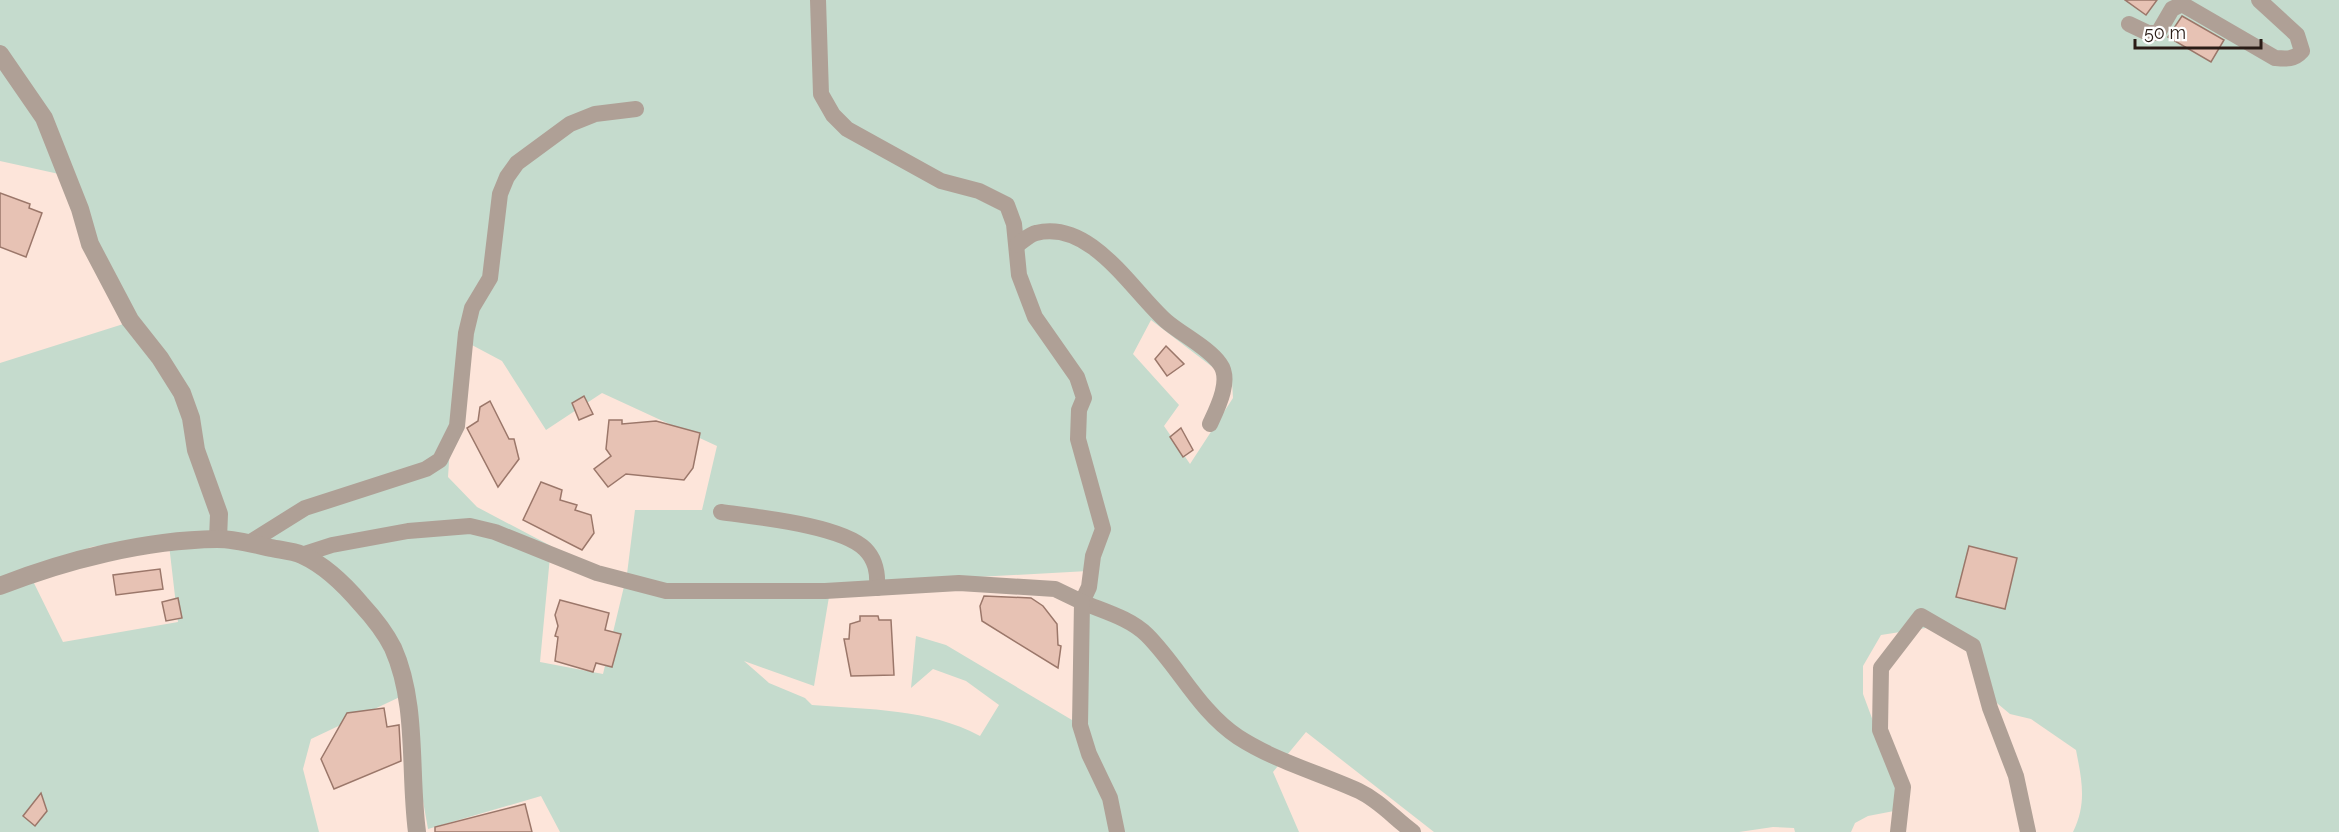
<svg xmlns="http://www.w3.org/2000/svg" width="2339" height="832" font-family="Raleway,sans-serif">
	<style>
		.green { fill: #c5dbcd; fill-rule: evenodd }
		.building { fill: #e7c2b4; stroke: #9b776a; stroke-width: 1.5 }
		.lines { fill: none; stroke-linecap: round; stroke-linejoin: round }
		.minor { stroke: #afa096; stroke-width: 16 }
		.tertiary { stroke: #afa096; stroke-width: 18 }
	</style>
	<rect width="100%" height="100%" fill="#fde5da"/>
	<path class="green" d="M0 0H2339V832H2073C2087 803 2082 781 2076 750L2031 719 2010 714 1998 704 1989 695 1974 661 1945 625 1881 635 1863 666V694L1896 783 1894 811 1868 816 1855 823 1851 832H1795L1794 828 1773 827 1739 832H1434L1306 732 1273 772 1299 832H560L541 796 428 829 404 695 311 739 303 769 319 832H0V363L136 320 59 174 0 161ZM1151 320 1232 382 1233 398 1190 464 1164 426 1179 405 1133 354ZM470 344 502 361 546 430 602 393 717 446 702 510H635L627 574 603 674 540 662 551 546 477 507 448 477 451 432ZM168 536 178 622 63 642 30 575 91 547ZM1088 571 1072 720 946 645 916 636 911 688 933 669 966 681 999 705 980 736C928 708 869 710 812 705L805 698 769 683 744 661 814 686 831 585Z"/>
	<g class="building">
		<polygon points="2125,0 2157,0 2146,15"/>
		<polygon points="2182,16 2224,40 2211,62 2168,37"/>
		<polygon points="0,193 30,204 29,208 42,213 26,257 0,247"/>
		<polygon points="1166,346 1184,364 1167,376 1155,359"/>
		<polygon points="584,396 593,414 579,420 572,403"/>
		<polygon points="490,401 509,439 514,439 519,459 498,487 467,428 478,421 480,407"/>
		<polygon points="609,420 622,420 622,424 656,421 700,433 693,468 684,480 626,474 608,487 594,469 611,456 606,449"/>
		<polygon points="1181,428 1193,450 1183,457 1170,437"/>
		<polygon points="541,482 562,490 560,500 577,505 575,510 591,515 594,533 582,550 523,520"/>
		<polygon points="1969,546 2017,558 2005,609 1956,597"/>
		<polygon points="160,569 163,589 116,595 113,575"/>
		<polygon points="984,596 1031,598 1043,606 1057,624 1058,645 1061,646 1058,668 982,621 980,606"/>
		<polygon points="178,598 182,618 166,621 162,602"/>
		<polygon points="560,600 609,613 605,630 621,634 612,667 596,663 593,672 555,661 558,637 555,636 558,626 555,615"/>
		<polygon points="860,616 878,616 879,620 891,620 894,675 851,676 844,639 849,639 850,624 860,621"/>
		<polygon points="384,708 387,727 399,725 401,761 334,789 321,759 347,713"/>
		<polygon points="41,793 47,811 35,826 23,816"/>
		<polygon points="525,804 532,832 435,832 435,827"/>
	</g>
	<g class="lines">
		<g class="minor">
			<path d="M818 0 821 94 833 115 847 129 941 181 979 191 1007 205 1014 224 1019 275 1035 317 1077 377 1084 398 1079 410 1078 439 1103 529 1093 556 1089 587 1082 602C1103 611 1130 618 1147 635 1179 667 1199 711 1238 737 1275 761 1319 773 1359 791 1380 801 1395 819 1413 832"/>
			<path d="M2129 24 2148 33H2158L2172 9 2182 4 2275 58C2286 59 2294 60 2302 51L2297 35 2259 0"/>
			<path d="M1017 245C1023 241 1030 234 1036 233 1091 219 1132 291 1166 321 1181 334 1209 348 1220 364 1232 380 1217 409 1210 424"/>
			<path d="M721 512C755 517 841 525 865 549 876 560 878 573 877 588"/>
			<polyline points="249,543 305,508 426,469 440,460 457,426 466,333 472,308 490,278 500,194 507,177 517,163 570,124 595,114 636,109"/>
			<polyline points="301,555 332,545 408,531 470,526 495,532 597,573 666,591 825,591 959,583 1055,589 1082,602 1080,725 1089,754 1110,798 1117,832"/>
			<polyline points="1898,832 1903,787 1880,730 1881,668 1921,616 1973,646 1990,708 2016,776 2028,832"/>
		</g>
		<g class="tertiary">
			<polyline points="0,54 44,118 80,209 90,244 130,320 160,358 182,393 191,418 196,450 219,514 218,539"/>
			<path d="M0 586C66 560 145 540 217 539 235 539 253 544 271 548 280 550 293 551 302 555 324 565 345 585 361 604 373 617 385 632 393 648 418 704 409 772 417 832"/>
		</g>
	</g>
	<path d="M2135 39v9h126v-9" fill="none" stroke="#2a1c16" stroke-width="3"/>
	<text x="2144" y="39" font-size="18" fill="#2a1c16" stroke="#ffffff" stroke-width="4.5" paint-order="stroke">50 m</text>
</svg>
